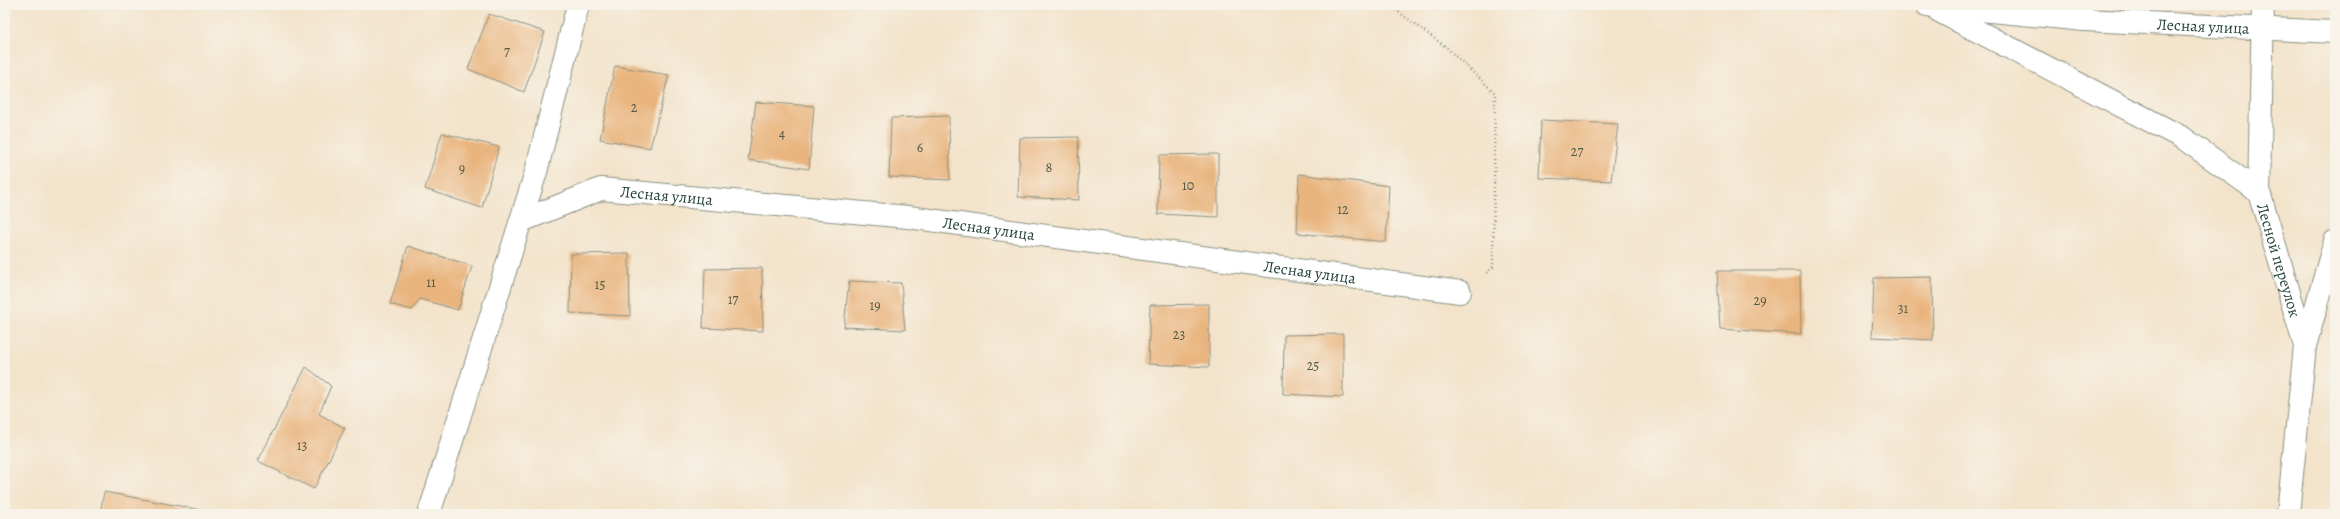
<svg xmlns="http://www.w3.org/2000/svg" width="2340" height="519" font-family="Alegreya,serif">
	<style>
		.building { fill: #e9b47d }
		.lines { fill: none; stroke-linecap: round; stroke-linejoin: round }
		.service-casing { stroke: #899080; stroke-width: 24 }
		.minor-casing { stroke: #899080; stroke-width: 24 }
		.path { stroke: #899080; stroke-width: 2.5; stroke-dasharray: 1 3; stroke-linecap: butt }
		.service { stroke: #fff; stroke-width: 22 }
		.minor { stroke: #fff; stroke-width: 22 }
		.labels { text-anchor: middle; stroke-width: 3.5; stroke-linejoin: round; paint-order: stroke }
		.number-label { font-size: 14px; fill: #525b46 }
		.street-label { font-size: 16px; fill: #1f3d34; stroke: #f7f3e8 }
	</style>
	<rect width="100%" height="100%" fill="#f7f3e8"/>
	<filter id="ink" filterUnits="userSpaceOnUse"><feTurbulence type="fractalNoise" baseFrequency=".025" numOctaves="2"/><feDisplacementMap in="SourceGraphic" scale="8" xChannelSelector="R" yChannelSelector="G"/><feConvolveMatrix kernelMatrix="1 2 1 2 8 2 1 2 1" color-interpolation-filters="sRGB"/></filter>
	<filter id="wash" filterUnits="userSpaceOnUse"><feTurbulence type="fractalNoise" baseFrequency=".012" numOctaves="4" result="noise"/><feDisplacementMap in="SourceGraphic" scale="16" xChannelSelector="R" yChannelSelector="G"/><feGaussianBlur stdDeviation="0.9" result="paint"/><feColorMatrix in="noise" values="0 0 0 0 0 0 0 0 0 0 0 0 0 0 0 0 0 1.4 0 .05"/><feComposite in="paint" operator="in"/></filter>
	<g filter="url(#wash)">
		<rect width="100%" height="100%" fill="#f3e3cb"/>
		<g id="blocks">
			<g class="building">
				<polygon points="489,14 545,32 524,92 468,69"/>
				<polygon points="615,66 669,75 650,148 600,139"/>
				<polygon points="756,102 814,106 809,169 748,160"/>
				<polygon points="949,116 950,180 889,177 891,118"/>
				<polygon points="1541,120 1618,124 1611,181 1539,178"/>
				<polygon points="442,133 499,147 482,208 425,189"/>
				<polygon points="1078,137 1079,200 1018,197 1020,138"/>
				<polygon points="1218,154 1218,217 1158,214 1159,155"/>
				<polygon points="1299,174 1389,186 1386,242 1297,233"/>
				<polygon points="408,246 472,266 458,310 420,299 412,310 390,304"/>
				<polygon points="629,253 630,316 570,313 571,254"/>
				<polygon points="762,268 763,331 703,328 705,269"/>
				<polygon points="1717,271 1800,271 1801,334 1720,329"/>
				<polygon points="1932,277 1933,340 1872,337 1874,278"/>
				<polygon points="849,281 901,283 905,330 844,327"/>
				<polygon points="1209,304 1209,367 1148,364 1150,305"/>
				<polygon points="1343,334 1343,397 1283,394 1284,335"/>
				<polygon points="306,367 331,386 319,414 345,428 314,489 258,461"/>
				<polygon points="104,492 212,512 211,514 100,514"/>
			</g>
		</g>
	</g>
	<g filter="url(#ink)">
		<use href="#blocks" fill-opacity="0" stroke="#899080" stroke-width="1"/>
		<g class="lines">
			<defs>
				<polyline id="service" points="2305,346 2335,241"/>
				<g id="minor">
					<path id="s1" d="M1927 5 2084 20 2335 32"/>
					<path id="s2" d="M2263 5 2259 192 2305 346 2288 514"/>
					<polyline points="1939,11 2183,138 2259,192"/>
					<path id="s3" d="M521 221 601 189 908 217 1460 292"/>
					<polyline points="429,514 536,172 578,5"/>
				</g>
			</defs>
			<use href="#service" class="service-casing"/>
			<use href="#minor" class="minor-casing"/>
			<polyline class="path" points="1389,5 1446,47 1495,93 1493,267 1485,274"/>
			<use href="#service" class="service"/>
			<use href="#minor" class="minor"/>
		</g>
	</g>
	<g class="labels">
		<g class="number-label">
			<text x="507" y="56">7</text>
			<text x="634" y="112">2</text>
			<text x="782" y="138">4</text>
			<text x="920" y="152">6</text>
			<text x="1577" y="156">27</text>
			<text x="1049" y="172">8</text>
			<text x="462" y="173">9</text>
			<text x="1188" y="190">10</text>
			<text x="1343" y="214">12</text>
			<text x="431" y="287">11</text>
			<text x="600" y="289">15</text>
			<text x="733" y="304">17</text>
			<text x="1760" y="305">29</text>
			<text x="875" y="310">19</text>
			<text x="1903" y="313">31</text>
			<text x="1179" y="339">23</text>
			<text x="1313" y="370">25</text>
			<text x="302" y="450">13</text>
		</g>
		<g class="street-label">
			<text dy="6" stroke="none"><textPath href="#s1" startOffset="277">Лесная улица</textPath></text>
			<text dy="6" stroke="none"><textPath href="#s3" startOffset="152">Лесная улица</textPath></text>
			<text dy="6" stroke="none"><textPath href="#s3" startOffset="476">Лесная улица</textPath></text>
			<text dy="6" stroke="none"><textPath href="#s2" startOffset="258">Лесной переулок</textPath></text>
			<text dy="6" stroke="none"><textPath href="#s3" startOffset="800">Лесная улица</textPath></text>
		</g>
	</g>
	<rect width="2340" height="519" fill="none" stroke="#f7f3e8" stroke-width="20"/>
</svg>
